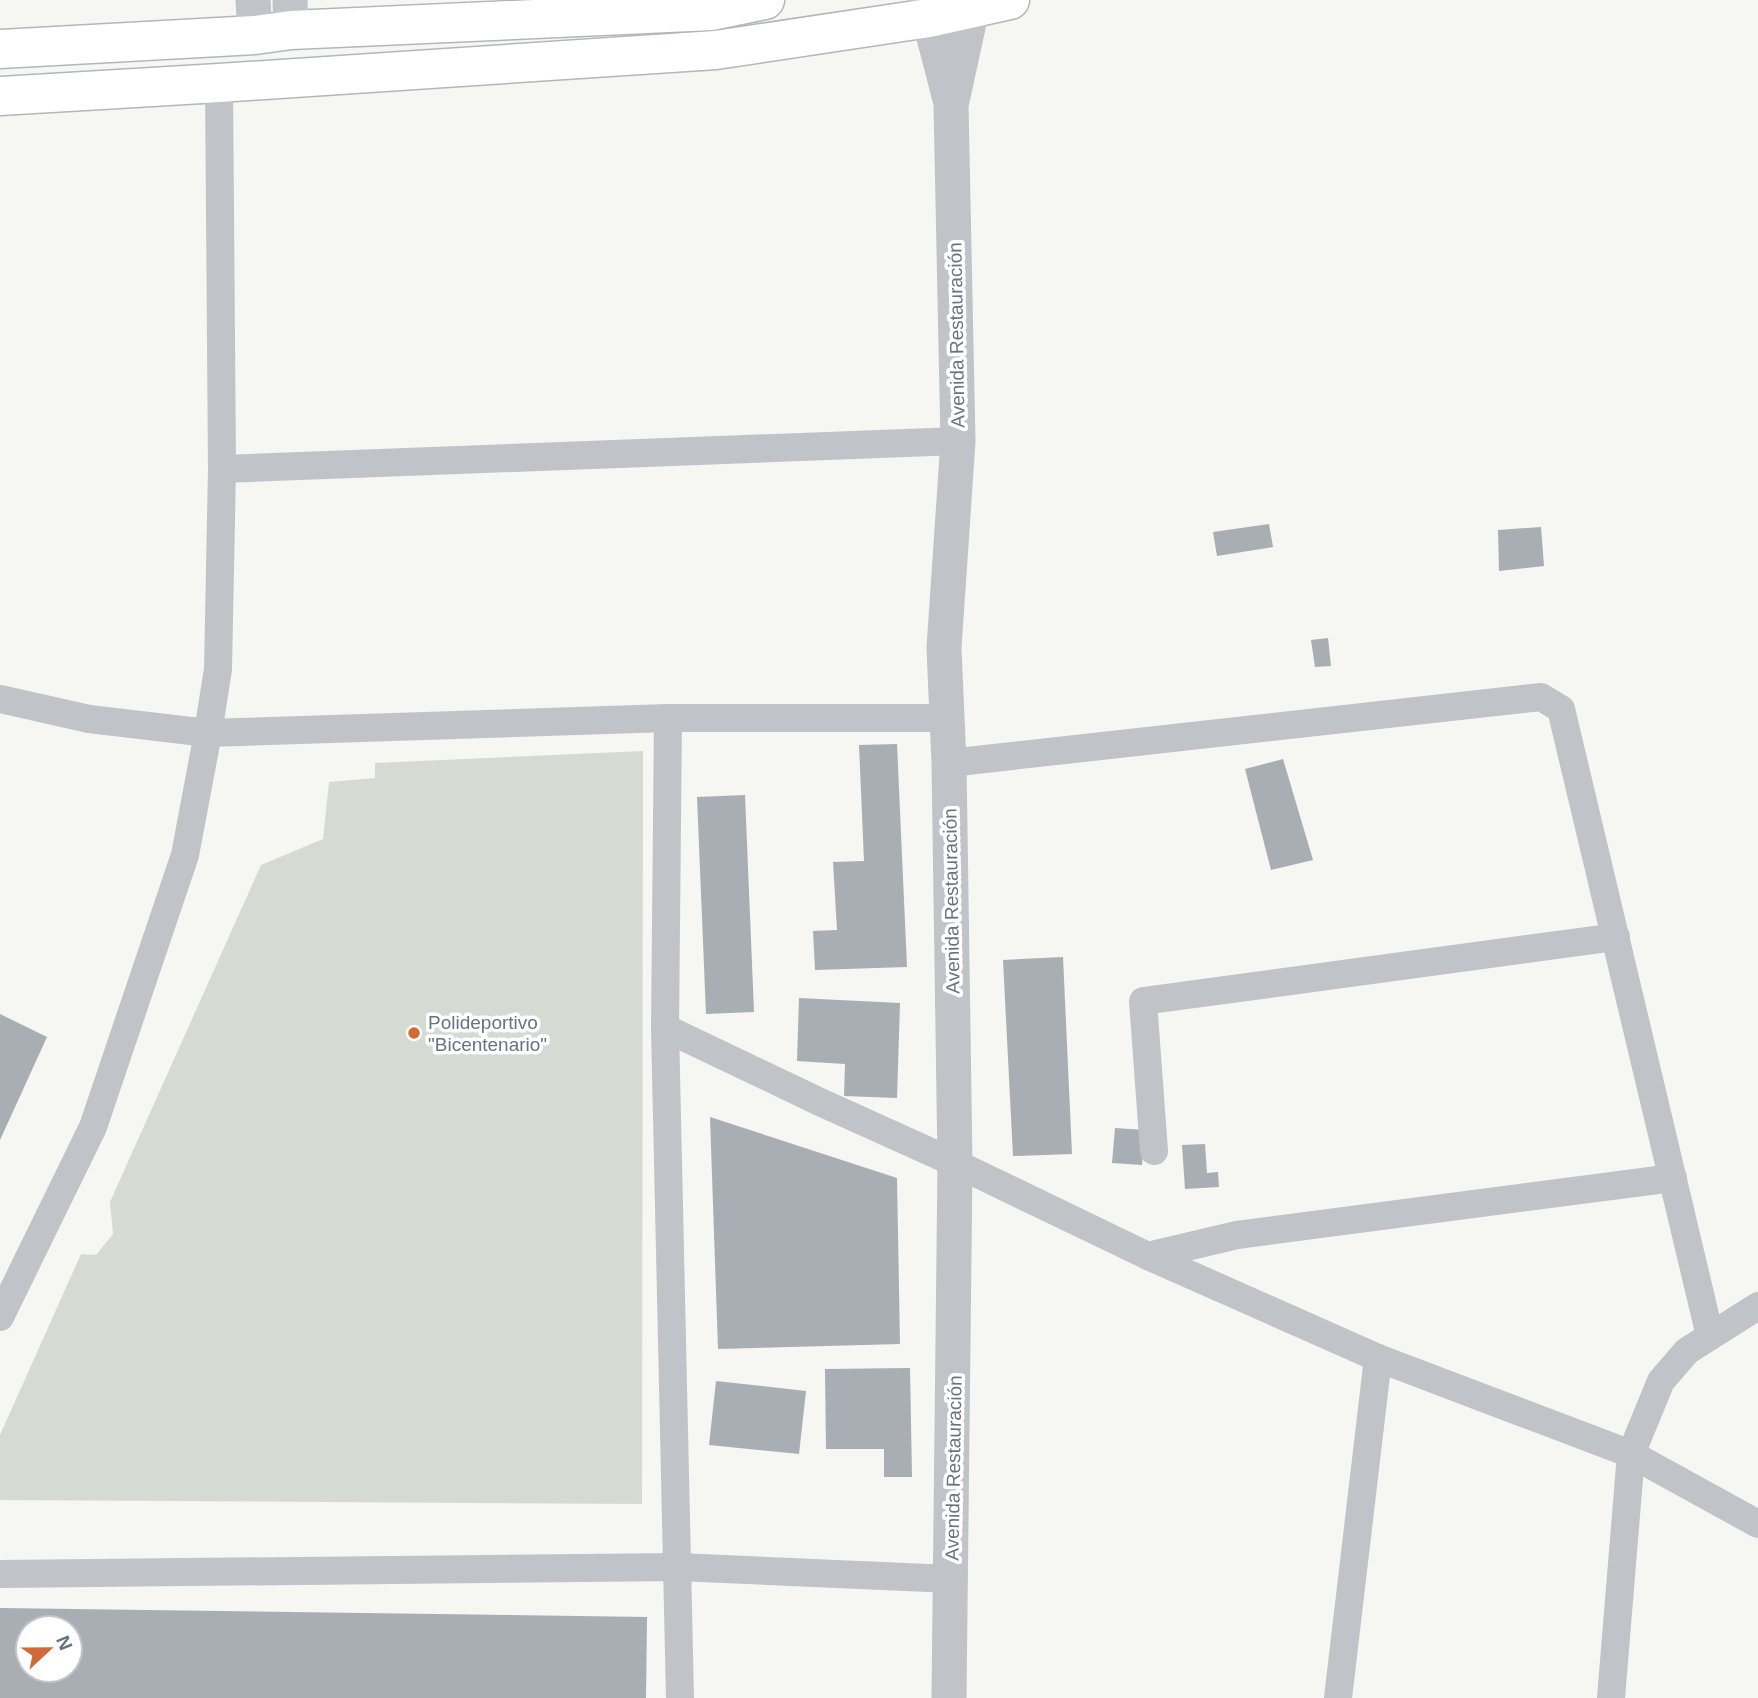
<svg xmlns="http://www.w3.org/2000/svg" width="1758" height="1698" font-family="Arial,sans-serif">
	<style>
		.green { fill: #d5dbd3 }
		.building { fill: #a8aeb3; fill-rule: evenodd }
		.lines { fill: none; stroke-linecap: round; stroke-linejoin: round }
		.secondary-casing { stroke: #b3b7bb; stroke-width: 41 }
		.minor { stroke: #c0c3c7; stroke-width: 28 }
		.tertiary { stroke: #c0c3c7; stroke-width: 35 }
		.secondary { stroke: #fff; stroke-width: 38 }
		.poi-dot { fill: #d26a38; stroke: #fff; stroke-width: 2.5 }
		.labels { text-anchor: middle; stroke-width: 7; stroke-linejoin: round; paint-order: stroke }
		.street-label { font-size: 19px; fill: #687481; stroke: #fff }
		.poi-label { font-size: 19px; fill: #687481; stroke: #fff; text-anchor: start }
	</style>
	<rect width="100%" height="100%" fill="#f6f6f3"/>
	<polygon class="green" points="643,751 642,1504 0,1500 0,1435 81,1254 96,1255 113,1234 110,1202 261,865 323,839 329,782 375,778 375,763"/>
	<g class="building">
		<polygon points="1269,524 1273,547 1217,556 1213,532"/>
		<polygon points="1541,527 1544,566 1499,571 1498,530"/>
		<polygon points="1328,638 1331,666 1315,667 1311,640"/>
		<polygon points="897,744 907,967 815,970 813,931 837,930 833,862 864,861 859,745"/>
		<polygon points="1283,759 1313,860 1271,870 1245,769"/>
		<polygon points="745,795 754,1012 706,1014 697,797"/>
		<polygon points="1063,957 1072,1154 1013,1156 1003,960"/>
		<polygon points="799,998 900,1003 897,1098 844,1096 845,1064 797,1061"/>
		<polygon points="0,1014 47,1037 0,1140"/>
		<polygon points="710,1117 897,1178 900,1344 718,1349"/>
		<polygon points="1115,1128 1145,1130 1142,1165 1112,1163"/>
		<polygon points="1205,1144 1207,1173 1218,1172 1219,1187 1185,1189 1182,1145"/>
		<polygon points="910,1368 912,1477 884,1477 884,1449 826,1449 825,1369"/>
		<polygon points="716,1381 806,1391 799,1454 709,1445"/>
		<path d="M0 1608 647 1617 646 1698H0ZM28 1628H70V1670H28Z"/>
	</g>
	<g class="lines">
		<defs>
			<g id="secondary">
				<polyline points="0,49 255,35 291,30 712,11 765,0"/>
				<polyline points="0,96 219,83 716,50 929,18 1010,0"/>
			</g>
		</defs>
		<use href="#secondary" class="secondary-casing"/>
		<g class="minor">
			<polyline points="222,469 958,441"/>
			<polyline points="0,699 89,719 208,733 668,718 948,718"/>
			<polyline points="668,718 665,1028 680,1698"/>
			<polyline points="949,763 1541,697 1561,709 1710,1336"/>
			<polyline points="665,1028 820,1102 955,1163 1148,1256 1378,1358 1631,1454 1758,1524"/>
			<polyline points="1154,1151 1143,1001 1616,937"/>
			<polyline points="1148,1256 1237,1235 1673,1178"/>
			<polyline points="0,1317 93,1127 185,855 208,733 218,669 222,469 219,83"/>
			<polyline points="0,1574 678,1567 951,1579"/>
			<polyline points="1338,1698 1378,1358"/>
			<polyline points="1611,1698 1631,1454 1661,1381 1687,1351 1758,1306"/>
		</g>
		<g class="tertiary">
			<polyline points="253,0 255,35"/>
			<polyline points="290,0 291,30"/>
			<polyline points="928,0 929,18 950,99"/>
			<polyline points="949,1698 955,1163 949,763 944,648 958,441 951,105 972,9 972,0"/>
		</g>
		<use href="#secondary" class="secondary"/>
	</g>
	<circle class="poi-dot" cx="414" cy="1033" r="7"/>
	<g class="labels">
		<g class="street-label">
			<text transform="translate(956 335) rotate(-91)" y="7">Avenida Restauración</text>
			<text transform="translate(951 901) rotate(-91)" y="7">Avenida Restauración</text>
			<text transform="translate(953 1468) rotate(-89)" y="7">Avenida Restauración</text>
		</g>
		<g class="poi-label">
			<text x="428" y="1029">Polideportivo<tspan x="428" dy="22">"Bicentenario"</tspan></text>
		</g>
	</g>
	<g transform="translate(49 1649) rotate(68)"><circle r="33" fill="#ffffff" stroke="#c3c7cd" stroke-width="2"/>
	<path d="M0-5L12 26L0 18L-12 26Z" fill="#d26a38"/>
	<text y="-10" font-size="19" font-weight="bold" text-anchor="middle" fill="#687481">N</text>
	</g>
</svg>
